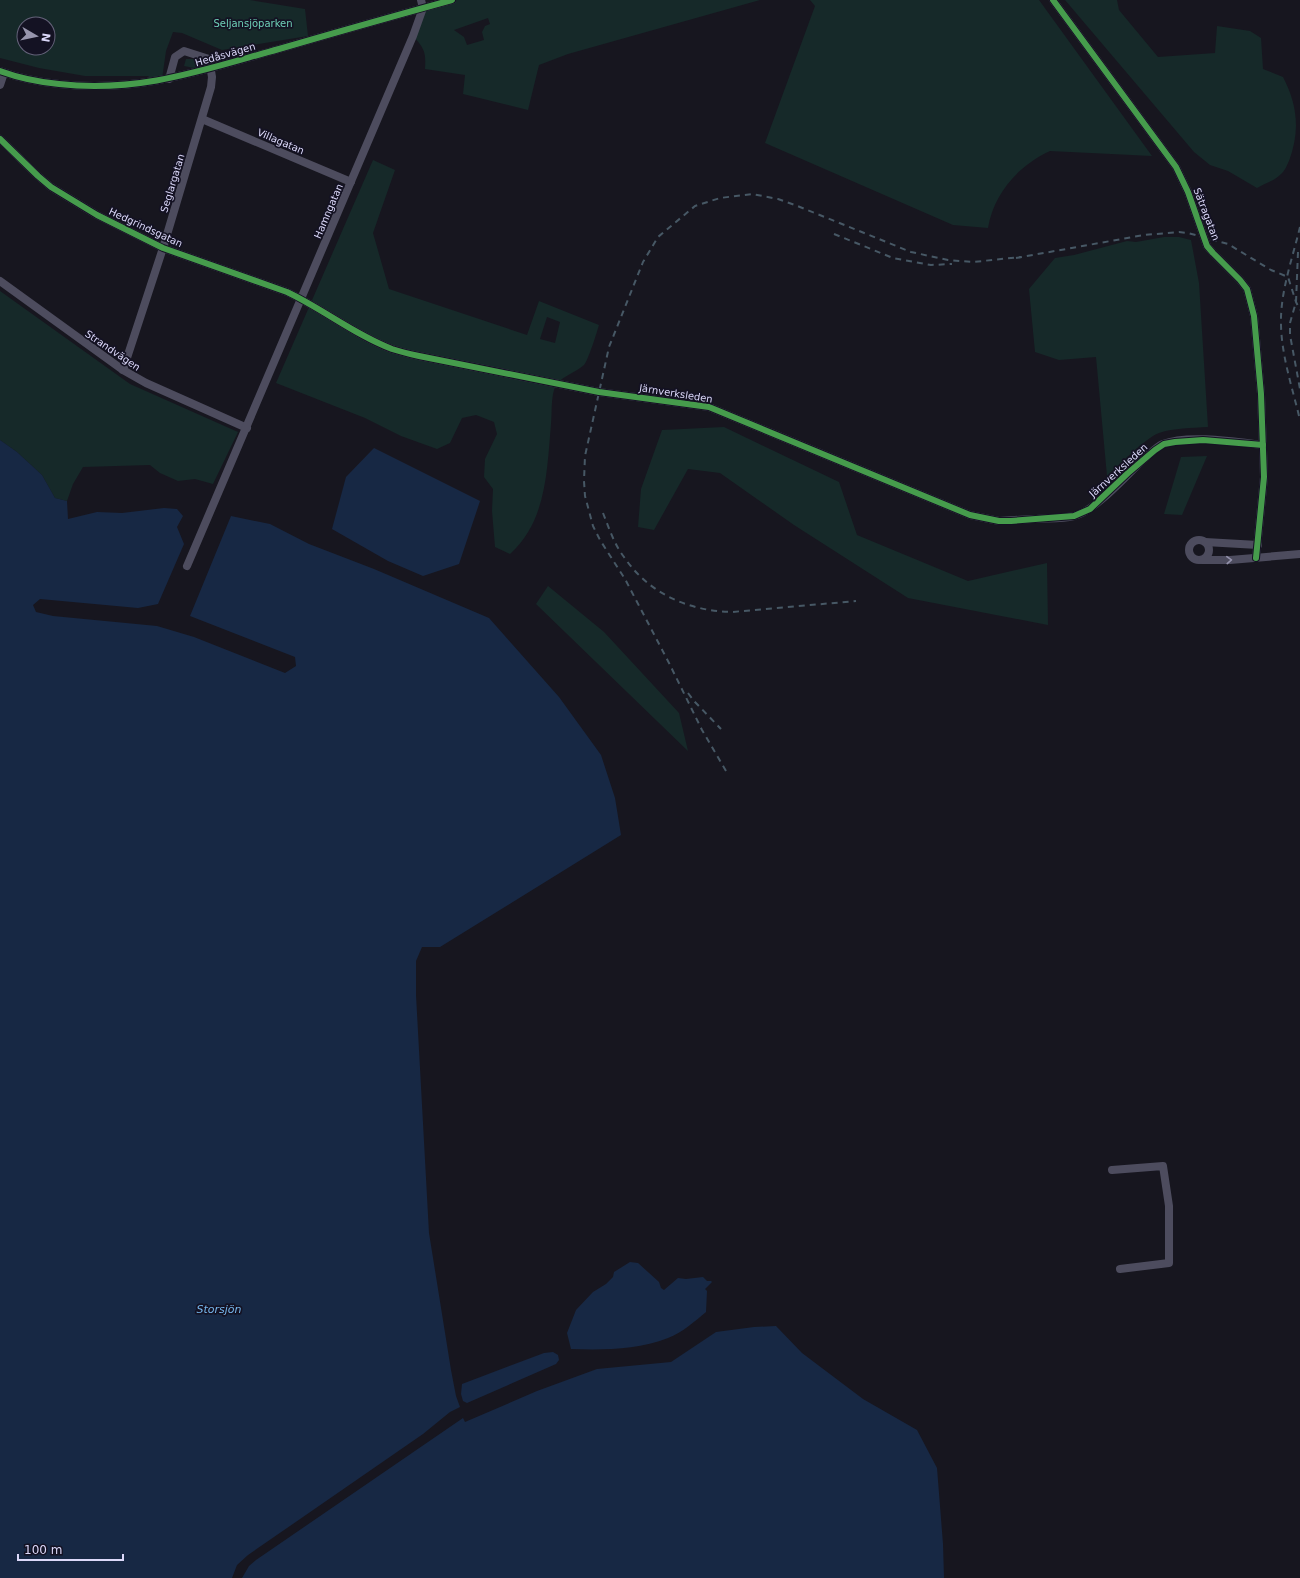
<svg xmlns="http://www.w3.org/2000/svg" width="1300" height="1578" font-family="'DejaVu Sans',sans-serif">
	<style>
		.green { fill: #162929; fill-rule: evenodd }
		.water { fill: #172844 }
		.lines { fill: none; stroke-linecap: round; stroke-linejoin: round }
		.minor { stroke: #4d4c5e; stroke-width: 8 }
		.rail { stroke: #475865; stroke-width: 2; stroke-dasharray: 6 5; stroke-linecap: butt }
		.cycleway-casing { stroke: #141223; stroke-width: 8 }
		.cycleway { stroke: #469c4c; stroke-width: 6 }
		.oneway { stroke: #9492ac }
		.labels { text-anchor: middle; stroke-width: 3.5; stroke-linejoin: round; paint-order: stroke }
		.park-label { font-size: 10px; fill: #6ed0b7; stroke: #141223 }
		.street-label { font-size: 10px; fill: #dcd9fa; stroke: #141223 }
		.water-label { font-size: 11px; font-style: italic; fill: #75b6ec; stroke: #141223 }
	</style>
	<rect width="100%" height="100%" fill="#17161f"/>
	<g class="green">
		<path d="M0 0H250L305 9 308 36 222 50 182 33 173 32 166 51 162 79 153 81 148 76H85L39 68 0 58ZM24 24H48V48H24Z"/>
		<path d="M452 0H760L568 54 539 65 528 110 463 94 465 75 425 69C426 53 425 49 413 36L423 8ZM488 18 490 24 485 26 482 32 484 40 467 45 464 37 454 30Z"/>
		<path d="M810 0H1039L1152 156 1050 151C1018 166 994 193 988 228L953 225 765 143 815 6Z"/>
		<path d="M1065 0H1117L1119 10 1158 57 1215 53 1217 26 1250 31 1261 38 1263 69 1283 77C1298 106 1300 131 1289 161 1287 165 1285 171 1281 174 1276 180 1264 184 1257 188L1228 171 1210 165 1194 152Z"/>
		<polygon points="186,59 197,59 200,64 194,68 184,66"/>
		<path d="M373 160 395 170 373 233 389 289 527 335 539 301 599 325C597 332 588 361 584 365 574 374 559 376 554 390 551 400 552 414 551 424 547 469 547 521 510 554L495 547 492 511 493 489 484 477 485 459 497 434 494 422 476 415 462 418 450 443 437 449 401 436 365 418 276 383ZM547 317 560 322 555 343 540 339Z"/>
		<path d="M1164 237H1179L1191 240 1199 283 1208 427C1192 428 1174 428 1159 433 1144 439 1119 465 1107 476L1096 357 1059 360 1035 352 1029 289 1055 258 1074 255 1127 241 1136 242Z"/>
		<polygon points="0,291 130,384 238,432 213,484 195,479 178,481 160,473 150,465 83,467 73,484 67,501 55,498 42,475 17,452 0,440"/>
		<polygon points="724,427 839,482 857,535 968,581 1047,563 1048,625 908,598 794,525 720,473 688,469 654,530 638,527 641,489 662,430"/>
		<polygon points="1207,456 1182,515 1164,514 1181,457"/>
		<polygon points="548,586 604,632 679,713 688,751 536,604"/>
	</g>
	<g class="water">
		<polygon points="0,440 17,452 42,475 55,498 67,501 68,519 97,512 122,513 164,508 177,509 183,516 177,527 184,544 158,604 138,608 40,599 33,605 36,612 53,616 157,626 194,637 285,673 296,666 295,657 190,616 231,516 270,524 309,544 374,569 489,618 559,697 601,755 615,798 621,835 440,947 422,947 416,961 416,995 429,1233 451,1370 456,1396 460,1407 450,1412 423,1434 248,1555 237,1565 232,1578 0,1578"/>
		<polygon points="374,448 480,501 459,564 423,576 388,561 332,529 346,477"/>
		<path d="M630 1262 638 1263 659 1282 661 1288 664 1290 678 1278 686 1279 703 1277 707 1281H711L712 1282 705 1289 707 1291 706 1312C695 1321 682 1333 668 1338 637 1350 603 1350 571 1349L567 1333 576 1310 593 1292 606 1284 613 1277 614 1272Z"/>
		<polygon points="776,1326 802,1353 863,1399 917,1430 937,1468 943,1544 944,1578 242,1578 249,1566 256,1560 463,1418 465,1422 537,1391 597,1369 671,1362 716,1332 754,1327"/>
		<polygon points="553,1352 558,1355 559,1360 556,1364 467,1403 463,1401 461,1394 462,1384 544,1353"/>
	</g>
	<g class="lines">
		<g class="minor">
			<polyline points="1053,0 1176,167 1188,192 1207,246 1213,253 1240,280 1247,289 1254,316 1261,394 1264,477 1256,558"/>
			<path d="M0 71C19 78 39 82 59 84 140 93 203 70 279 49 337 32 394 16 452 0"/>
			<polyline points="0,85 4,73"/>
			<polyline points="202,119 351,182"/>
			<path d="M0 139 38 176 51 187 97 215 163 248 287 292C323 309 355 335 392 349 401 352 410 354 419 356L599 392 709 407 970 515 999 521 1032 519"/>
			<polyline points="0,281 123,370 146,383 247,428"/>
			<polyline points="123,370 163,248 211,87 212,77 209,59 184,51 175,57 169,79"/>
			<path d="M1034 519C1047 518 1061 519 1074 516 1097 510 1126 475 1144 459 1150 454 1156 447 1163 444 1188 434 1237 442 1263 445"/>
			<circle cx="1199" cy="550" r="10"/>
			<polyline points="1205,542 1258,545"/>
			<polyline points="1202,560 1230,560 1300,554"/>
			<polyline points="187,566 413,36 423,8 421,0"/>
			<polyline points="1112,1170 1163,1166 1169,1206 1169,1263 1120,1269"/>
		</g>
		<g class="rail">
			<path d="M1300 227C1293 256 1282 287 1281 317 1280 352 1292 386 1300 420"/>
			<polyline points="834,234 893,258 931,265 952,264"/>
			<polyline points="1298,252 1296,302 1290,323 1290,335 1300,389"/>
			<polyline points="1016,258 1144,235 1179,232 1188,233 1228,244 1271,270 1288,277 1296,302 1300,310"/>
			<path d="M603 513C609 528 614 544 624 557 649 594 689 611 732 612L856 601"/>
			<polyline points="688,693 694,701 721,729"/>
			<polyline points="726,771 702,730 669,663 625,579 600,540 593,526 585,496 584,481 585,456 609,347 643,262 658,237 695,206 720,198 752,194 778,199 795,205 911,252 948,260 973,262 1021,257"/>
		</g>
		<defs>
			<g id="cycleway">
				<polyline points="1053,0 1176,167 1188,192 1207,246 1213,253 1240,280 1247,289 1254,316 1261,394 1264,477 1256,558"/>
				<path d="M0 71C19 78 39 82 59 84 140 93 203 70 279 49 337 32 394 16 452 0"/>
				<path d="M0 139 38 176 51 187 97 215 163 248 287 292C323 309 355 335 392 349 401 352 410 354 419 356L599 392 709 407 970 515 999 521H1011L1074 516 1090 509 1128 473 1155 450 1164 444 1175 442 1203 440 1263 445"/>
			</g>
		</defs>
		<use href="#cycleway" class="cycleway-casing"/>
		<use href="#cycleway" class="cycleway"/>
	</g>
	<defs><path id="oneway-chevron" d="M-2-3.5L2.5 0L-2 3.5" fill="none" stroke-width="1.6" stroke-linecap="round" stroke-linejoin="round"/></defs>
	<use class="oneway" href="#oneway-chevron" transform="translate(1229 560) rotate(-3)"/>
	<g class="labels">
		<g class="park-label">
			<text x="253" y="27">Seljansjöparken</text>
		</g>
		<g class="street-label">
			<text transform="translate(225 54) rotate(-16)" y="4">Hedåsvägen</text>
			<text transform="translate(281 141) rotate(23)" y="4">Villagatan</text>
			<text transform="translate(172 183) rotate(-73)" y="4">Seglargatan</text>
			<text transform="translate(328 211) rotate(-67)" y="4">Hamngatan</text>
			<text transform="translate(1207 214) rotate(69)" y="4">Sätragatan</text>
			<text transform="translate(146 227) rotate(25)" y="4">Hedgrindsgatan</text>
			<text transform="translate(113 350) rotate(34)" y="4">Strandvägen</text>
			<text transform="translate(676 393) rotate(9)" y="4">Järnverksleden</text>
			<text transform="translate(1118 470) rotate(-42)" y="4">Järnverksleden</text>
		</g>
		<g class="water-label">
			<text x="219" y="1313">Storsjön</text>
		</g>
	</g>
	<g transform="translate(36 36) rotate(99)"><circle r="19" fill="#141223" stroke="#646279"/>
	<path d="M0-3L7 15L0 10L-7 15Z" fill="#9795ad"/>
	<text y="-6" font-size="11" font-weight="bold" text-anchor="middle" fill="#dcd9fa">N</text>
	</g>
	<path d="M18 1554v6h105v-6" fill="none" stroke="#dcd9fa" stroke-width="2"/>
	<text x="24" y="1554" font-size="12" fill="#dcd9fa" stroke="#141223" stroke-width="3" paint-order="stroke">100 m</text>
</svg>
